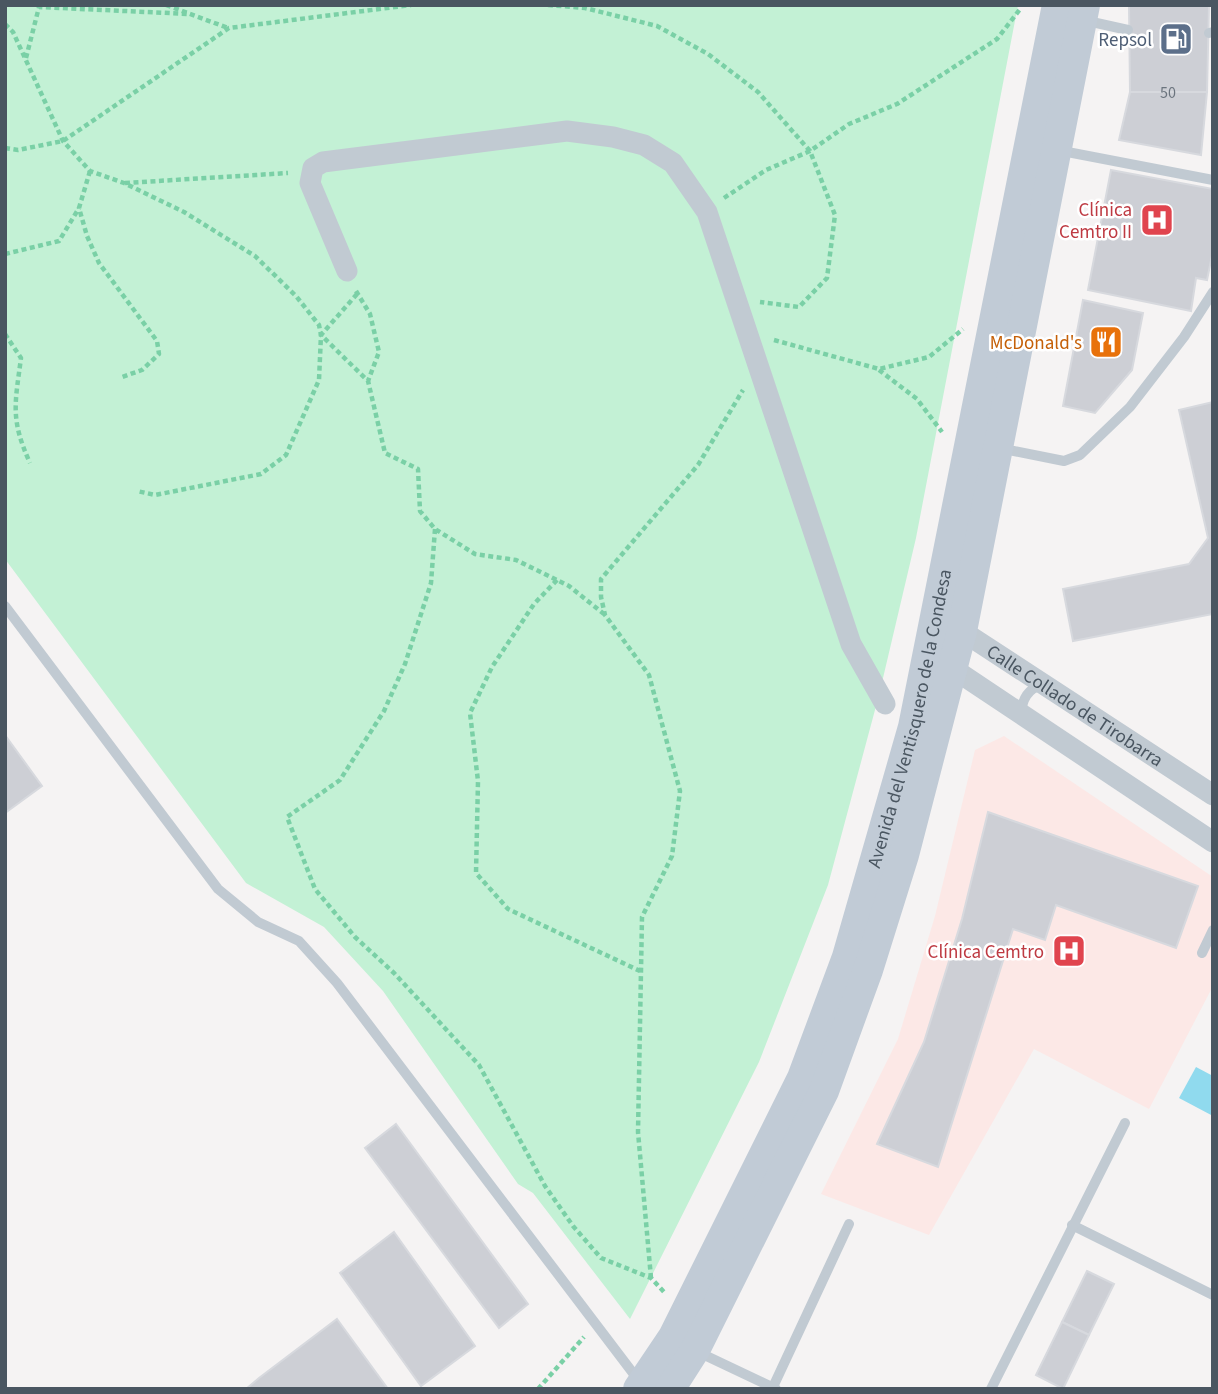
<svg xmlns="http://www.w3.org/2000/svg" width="1218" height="1394" font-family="'Source Sans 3',sans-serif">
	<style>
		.medical { fill: #fce8e6 }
		.green { fill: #c3f1d5 }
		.water { fill: #90daee }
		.building { fill: #cdcfd5; stroke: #d7d9de; stroke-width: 2 }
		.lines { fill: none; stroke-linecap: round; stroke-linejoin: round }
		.path { stroke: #7ad0a6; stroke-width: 4.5; stroke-dasharray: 5 3.5; stroke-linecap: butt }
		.lane { stroke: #c1cad2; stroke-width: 10 }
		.street { stroke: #c1cad2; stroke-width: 21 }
		.secondary { stroke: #c1cbd6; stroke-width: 30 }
		.labels { text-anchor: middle; stroke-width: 5; stroke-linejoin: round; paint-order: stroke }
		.number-label { font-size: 16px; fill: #6b747e }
		.service-label { font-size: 19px; fill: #4e5e75; stroke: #fff; text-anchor: end }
		.health-label { font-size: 19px; fill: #be3a42; stroke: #fff; text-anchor: end }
		.food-label { font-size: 19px; fill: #c56008; stroke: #fff; text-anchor: end }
		.street-label { font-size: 19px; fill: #4a5661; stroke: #fff }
	</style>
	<rect width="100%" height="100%" fill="#f5f3f3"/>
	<polygon class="medical" points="1004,736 1213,877 1213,986 1149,1109 1034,1049 929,1235 821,1194 898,1039 935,916 975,750"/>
	<polygon class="green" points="5,5 1018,5 916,538 879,695 828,885 759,1062 630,1319 533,1193 518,1184 383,991 324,927 246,883 5,559"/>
	<polygon class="water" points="1196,1067 1213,1076 1213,1116 1179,1098"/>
	<g class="building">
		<polygon points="1129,5 1209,5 1207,92 1130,92"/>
		<polygon points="1130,92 1207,92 1201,155 1119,140"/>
		<polygon points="1111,170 1213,189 1213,251 1207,280 1196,278 1191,311 1088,290"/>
		<polygon points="1083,300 1143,313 1132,370 1095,413 1063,406"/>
		<polygon points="1213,402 1213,614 1073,641 1063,589 1189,564 1208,538 1179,410"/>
		<polygon points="5,735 42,786 5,813"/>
		<polygon points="988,812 1198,886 1176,948 1056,905 1045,940 1013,929 938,1167 877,1144 924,1042 962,919"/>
		<polygon points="396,1124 528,1304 499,1328 365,1148"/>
		<polygon points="394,1232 475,1346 421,1386 340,1273"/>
		<polygon points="1087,1271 1114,1284 1089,1335 1062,1322"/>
		<polygon points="337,1319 388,1389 246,1389 259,1378"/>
		<polygon points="1062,1322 1089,1335 1063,1389 1036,1375"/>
	</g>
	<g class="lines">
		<g class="path">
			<polyline points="166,5 228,28"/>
			<polyline points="548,5 585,8 657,26 708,54 758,92 810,151 835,215 827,278 799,307 760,302"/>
			<polyline points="5,24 13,32 63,141 90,171 124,183 184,212 255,256 296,296 319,325 321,335 319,380 286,455 261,474 155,495 137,491"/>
			<polyline points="26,58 39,7 189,14"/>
			<polyline points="5,148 18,150 63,141 229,28 411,5"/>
			<polyline points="90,171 79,208 87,236 99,263 157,341 159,354 142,370 122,377"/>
			<polyline points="125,183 288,173"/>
			<polyline points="724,198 766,170 810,151 849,124 897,104 997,39 1021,8"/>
			<polyline points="5,254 59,241 79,208"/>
			<polyline points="356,291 370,314 379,352 368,381"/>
			<polyline points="357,294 321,335 368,381 385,453 418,469 420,511 435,529 475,554 516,560 569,586 604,614"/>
			<path d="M5 334 21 358C15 404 10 419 30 463"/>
			<polyline points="774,340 879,369 929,357 963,329"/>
			<polyline points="879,370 917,399 942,432"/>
			<polyline points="435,529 431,583 405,664 384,711 340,780 287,817 315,889 355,937 394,973 479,1065 545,1186 573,1226 601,1258 651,1278 664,1292"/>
			<polyline points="557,580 534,604 492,667 470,713 478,781 476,873 508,909 640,971"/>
			<polyline points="651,1278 638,1132 642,917 672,856 680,791 649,675 605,615 601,597 601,579 698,465 743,390"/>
			<polyline points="538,1389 584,1337"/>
		</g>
		<g class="lane">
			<polyline points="1084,17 1092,22 1128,30"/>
			<polyline points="1209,33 1213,32"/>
			<polyline points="1057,150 1213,180"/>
			<polyline points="999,448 1064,461 1080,455 1130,407 1184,337 1213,292"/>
			<polyline points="5,606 218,889 258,922 299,941 337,983 639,1381"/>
			<path d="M1021 714C1022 700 1027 689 1042 685"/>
			<polyline points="1202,953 1213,930"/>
			<polyline points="1072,1225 1213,1295"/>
			<polyline points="698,1352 776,1389"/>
			<polyline points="773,1387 849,1224"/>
			<polyline points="991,1389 1125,1123"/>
		</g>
		<g class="street">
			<polyline points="347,271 310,183 313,168 323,162 567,131 613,137 644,145 673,163 707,212 851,644 885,704"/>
			<path id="s1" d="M949 627 962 631 1213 795"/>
			<polyline points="943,662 1213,842"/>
		</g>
		<g class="secondary">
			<path id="s2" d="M638 1389 673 1337 802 1078 847 957 913 727 1057 5"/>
			<polyline points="670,1389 695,1350 824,1091 868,970 904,855 962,631 1085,5"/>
		</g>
	</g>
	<defs>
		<symbol id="fuel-square" viewBox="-11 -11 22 22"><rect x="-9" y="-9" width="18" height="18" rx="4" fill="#5c6f8a" stroke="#fff"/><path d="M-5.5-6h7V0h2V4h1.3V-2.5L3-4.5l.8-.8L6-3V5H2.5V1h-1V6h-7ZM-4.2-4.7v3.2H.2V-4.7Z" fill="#fff"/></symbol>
		<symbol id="hospital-square" viewBox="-11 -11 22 22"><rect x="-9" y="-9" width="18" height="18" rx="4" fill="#e0444e" stroke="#fff"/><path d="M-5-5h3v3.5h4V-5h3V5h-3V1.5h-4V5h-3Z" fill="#fff"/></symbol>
		<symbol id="restaurant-square" viewBox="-11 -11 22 22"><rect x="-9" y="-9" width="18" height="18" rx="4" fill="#e8710a" stroke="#fff"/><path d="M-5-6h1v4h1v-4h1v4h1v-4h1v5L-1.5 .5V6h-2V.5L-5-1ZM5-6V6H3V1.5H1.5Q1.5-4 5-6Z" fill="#fff"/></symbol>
	</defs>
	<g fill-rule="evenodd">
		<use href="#fuel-square" x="1157" y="20" width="38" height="38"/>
		<use href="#hospital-square" x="1138" y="201" width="38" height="38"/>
		<use href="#restaurant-square" x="1087" y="323" width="38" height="38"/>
		<use href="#hospital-square" x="1050" y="932" width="38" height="38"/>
	</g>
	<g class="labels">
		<g class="number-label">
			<text x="1168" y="98">50</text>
		</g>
		<g class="service-label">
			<text x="1152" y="46">Repsol</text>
		</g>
		<g class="health-label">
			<text x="1132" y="216">Clínica<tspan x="1132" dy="22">Cemtro II</tspan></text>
			<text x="1044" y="958">Clínica Cemtro</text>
		</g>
		<g class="food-label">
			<text x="1082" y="349">McDonald's</text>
		</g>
		<g class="street-label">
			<text dy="7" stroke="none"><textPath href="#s1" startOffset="149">Calle Collado de Tirobarra</textPath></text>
			<text dy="7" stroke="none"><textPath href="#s2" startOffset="728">Avenida del Ventisquero de la Condesa</textPath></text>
		</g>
	</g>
	<rect width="1218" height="1394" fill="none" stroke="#4a5661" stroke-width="14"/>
</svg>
